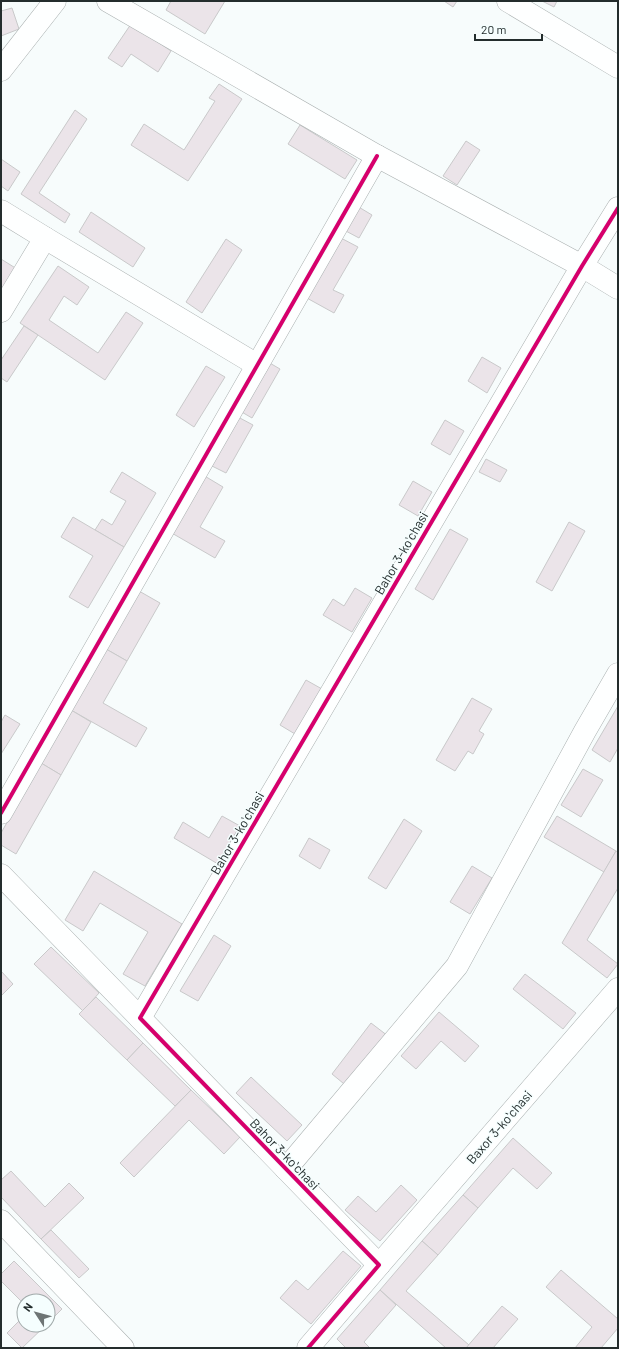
<svg xmlns="http://www.w3.org/2000/svg" width="619" height="1349" font-family="Barlow,sans-serif">
	<style>
		.building { fill: #ebe4e9; stroke: #c9c9ca }
		.lines { fill: none; stroke-linecap: round; stroke-linejoin: round }
		.minor-casing { stroke: #aab0b0; stroke-width: 23 }
		.minor { stroke: #feffff; stroke-width: 22 }
		.cycleway-casing { stroke: #f5fefe; stroke-width: 6 }
		.cycleway { stroke: #d6006c; stroke-width: 4 }
		.labels { text-anchor: middle; stroke-width: 3; stroke-linejoin: round; paint-order: stroke }
		.street-label { font-size: 13px; fill: #242d2d; stroke: #f5fefe }
	</style>
	<rect width="100%" height="100%" fill="#f7fcfc"/>
	<g class="building">
		<polygon points="171,1 225,1 205,34 166,10"/>
		<polygon points="444,1 457,1 453,7"/>
		<polygon points="542,1 557,1 554,7"/>
		<polygon points="12,8 19,29 1,36 1,11"/>
		<polygon points="131,24 171,51 158,72 131,54 122,67 108,58"/>
		<polygon points="219,84 242,99 188,181 131,145 144,124 184,150 215,101 209,98"/>
		<polygon points="75,110 87,119 39,193 70,214 65,223 21,194"/>
		<polygon points="300,125 357,160 345,179 288,144"/>
		<polygon points="466,141 480,150 457,185 443,176"/>
		<polygon points="1,159 20,172 8,191 1,186"/>
		<polygon points="357,206 372,215 359,238 344,230"/>
		<polygon points="91,212 145,248 133,267 79,232"/>
		<polygon points="339,237 358,247 333,290 344,295 334,313 305,297"/>
		<polygon points="226,239 242,250 202,313 186,302"/>
		<polygon points="1,259 17,269 1,294"/>
		<polygon points="58,266 89,287 77,305 64,296 49,320 98,353 126,312 143,323 105,380 20,323"/>
		<polygon points="24,326 38,335 7,382 1,378 1,360"/>
		<polygon points="482,357 501,368 487,393 468,381"/>
		<polygon points="268,362 280,369 252,418 240,411"/>
		<polygon points="206,366 225,377 194,427 176,415"/>
		<polygon points="238,417 253,425 226,473 210,465"/>
		<polygon points="445,420 464,431 450,455 431,444"/>
		<polygon points="486,459 507,470 500,482 479,472"/>
		<polygon points="122,472 156,493 124,547 95,530 102,519 112,525 126,501 110,492"/>
		<polygon points="203,475 223,487 200,527 225,541 215,558 170,532"/>
		<polygon points="413,481 432,492 418,516 399,505"/>
		<polygon points="73,517 124,547 88,608 69,597 93,556 61,537"/>
		<polygon points="569,522 585,531 552,591 536,582"/>
		<polygon points="450,529 468,539 433,600 415,589"/>
		<polygon points="355,588 372,598 352,632 323,615 333,599 344,606"/>
		<polygon points="139,591 160,603 127,661 106,649"/>
		<polygon points="106,649 127,661 103,703 147,728 136,747 71,710"/>
		<polygon points="306,680 322,689 295,734 280,725"/>
		<polygon points="472,698 492,709 479,731 484,734 473,754 468,751 455,771 436,760"/>
		<polygon points="618,706 618,748 610,762 592,750"/>
		<polygon points="71,710 91,722 61,775 41,763"/>
		<polygon points="5,715 20,724 1,754 1,722"/>
		<polygon points="41,763 61,775 16,854 1,845 1,833"/>
		<polygon points="583,769 603,780 581,817 561,805"/>
		<polygon points="222,816 240,826 218,864 174,838 183,822 209,838"/>
		<polygon points="557,816 616,851 604,872 544,837"/>
		<polygon points="404,819 422,831 386,889 368,878"/>
		<polygon points="309,838 330,850 320,869 299,856"/>
		<polygon points="616,851 618,852 618,888 587,940 618,964 607,978 562,943"/>
		<polygon points="472,866 492,878 470,914 450,902"/>
		<polygon points="94,871 182,924 145,986 123,974 148,932 100,903 83,931 65,920"/>
		<polygon points="214,935 231,946 198,1001 180,991"/>
		<polygon points="51,947 99,993 83,1011 34,964"/>
		<polygon points="1,971 13,984 1,996"/>
		<polygon points="525,974 576,1013 563,1029 513,989"/>
		<polygon points="96,997 143,1043 127,1060 79,1014"/>
		<polygon points="439,1012 479,1046 465,1062 441,1041 416,1069 401,1056"/>
		<polygon points="371,1023 388,1036 349,1088 332,1074"/>
		<polygon points="143,1043 191,1090 175,1106 127,1060"/>
		<polygon points="251,1077 302,1125 287,1141 236,1093"/>
		<polygon points="191,1090 240,1137 224,1154 189,1120 134,1177 120,1163"/>
		<polygon points="513,1138 552,1173 537,1189 513,1168 478,1208 463,1195"/>
		<polygon points="11,1171 45,1207 69,1183 84,1198 41,1239 1,1197 1,1180"/>
		<polygon points="401,1185 417,1200 380,1241 345,1210 358,1196 376,1212"/>
		<polygon points="463,1195 478,1208 438,1255 422,1241"/>
		<polygon points="51,1230 89,1269 79,1278 41,1239"/>
		<polygon points="422,1241 438,1255 406,1291 469,1345 466,1348 446,1348 380,1290"/>
		<polygon points="343,1251 361,1266 311,1324 280,1298 296,1280 308,1290"/>
		<polygon points="14,1261 62,1309 48,1323 48,1301 24,1301 24,1304 1,1281 1,1274"/>
		<polygon points="561,1270 618,1319 618,1328 601,1348 575,1348 592,1327 546,1287"/>
		<polygon points="380,1290 396,1305 364,1342 370,1348 346,1348 337,1339"/>
		<polygon points="502,1306 518,1319 493,1348 466,1348"/>
		<polygon points="24,1316 24,1325 46,1325 22,1348 7,1333"/>
	</g>
	<g class="lines">
		<defs>
			<g id="minor">
				<polyline points="108,1 377,156 582,266 618,288"/>
				<polyline points="508,1 618,67"/>
				<polyline points="1,70 55,1"/>
				<polyline points="1,211 45,238"/>
				<polyline points="1,311 45,238 257,365"/>
				<polyline points="1,813 377,156"/>
				<polyline points="1,875 140,1018"/>
				<polyline points="286,1169 457,966 585,731 618,674"/>
				<polyline points="1,1221 123,1348"/>
				<polyline points="379,1265 618,989"/>
				<polyline points="308,1348 379,1265 140,1018 582,266 618,208"/>
			</g>
		</defs>
		<use href="#minor" class="minor-casing"/>
		<use href="#minor" class="minor"/>
		<defs>
			<g id="cycleway">
				<polyline points="1,813 377,156"/>
				<polyline points="308,1348 379,1265 140,1018 582,266 618,208"/>
			</g>
		</defs>
		<use href="#cycleway" class="cycleway-casing"/>
		<use href="#cycleway" class="cycleway"/>
	</g>
	<g class="labels">
		<g class="street-label">
			<text transform="translate(401 553) rotate(-60)" y="5">Bahor 3-koʻchasi</text>
			<text transform="translate(237 833) rotate(-60)" y="5">Bahor 3-koʻchasi</text>
			<text transform="translate(499 1127) rotate(-49)" y="5">Baxor 3-koʻchasi</text>
			<text transform="translate(285 1154) rotate(46)" y="5">Bahor 3-koʻchasi</text>
		</g>
	</g>
	<rect width="619" height="1349" fill="none" stroke="#242d2d" stroke-width="4"/>
	<g transform="translate(36 1313) rotate(306)"><circle r="19" fill="#f5fefe" stroke="#a1aaaa"/>
	<path d="M0-3L7 15L0 10L-7 15Z" fill="#6e7575"/>
	<text y="-6" font-size="11" font-weight="bold" text-anchor="middle" fill="#242d2d">N</text>
	</g>
	<path d="M475 34v6h67v-6" fill="none" stroke="#242d2d" stroke-width="2"/>
	<text x="481" y="34" font-size="12" fill="#242d2d" stroke="#f5fefe" stroke-width="3" paint-order="stroke">20 m</text>
</svg>
